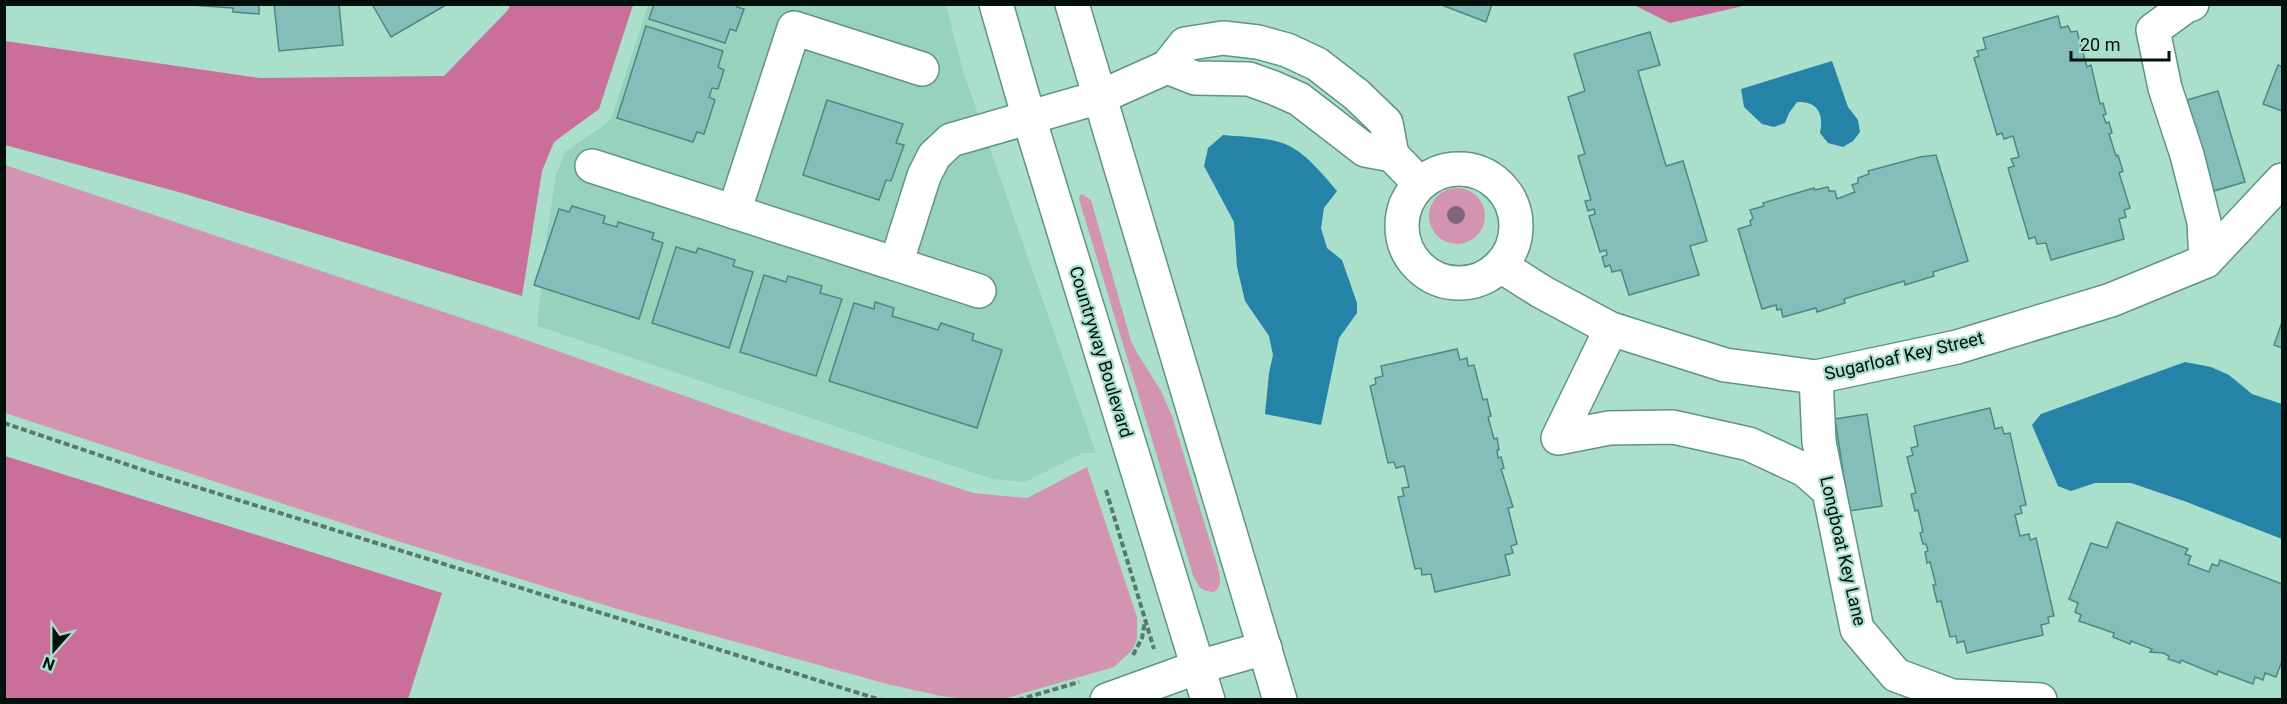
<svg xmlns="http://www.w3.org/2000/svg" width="2287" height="704" font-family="Roboto,sans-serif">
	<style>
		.built { fill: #96d2bc }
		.green { fill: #d394b2 }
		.forest { fill: #ca6e9c }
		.water { fill: #2583a8 }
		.building { fill: #83beba; stroke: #4e8883; stroke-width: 1.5 }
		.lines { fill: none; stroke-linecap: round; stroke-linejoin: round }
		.minor-casing { stroke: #619482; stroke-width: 36 }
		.path { stroke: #577a6d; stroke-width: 4; stroke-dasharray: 6 3; stroke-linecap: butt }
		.minor { stroke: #fff; stroke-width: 33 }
		.tree { fill: #7d657b }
		.labels { text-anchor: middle; stroke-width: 4.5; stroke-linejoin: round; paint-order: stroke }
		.street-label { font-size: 18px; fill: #00100a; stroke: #aadfcb }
	</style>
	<rect width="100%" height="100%" fill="#aadfcb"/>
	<polygon class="built" points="648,5 946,5 963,71 1096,453 1083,453 1025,482 992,479 537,326 546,240 556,175 565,152 607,123 613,114"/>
	<g class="green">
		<polygon points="5,165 515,336 784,431 973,493 1027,498 1087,467 1137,617 1137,639 1132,650 1114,667 1003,699 972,700 941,696 887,684 614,608 391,539 5,413"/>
		<circle cx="1457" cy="216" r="28"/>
		<path d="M1082 194 1091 200 1131 341 1136 351 1161 391 1172 416 1219 571C1220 580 1222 586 1214 592 1200 591 1199 587 1193 575L1079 199 1080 195Z"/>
	</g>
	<g class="forest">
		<polygon points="510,5 633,5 599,109 554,142 542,171 522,296 182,193 5,145 5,41 260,78 444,76 508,10"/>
		<polygon points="1634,5 1747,5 1670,23"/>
		<polygon points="5,456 442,593 408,699 5,699"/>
	</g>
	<g class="water">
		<path d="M1832 61 1848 107 1858 120 1860 132 1853 141 1843 147 1828 143 1820 133C1824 114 1818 101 1797 102L1789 113 1785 123 1774 127 1762 124 1744 107 1741 89Z"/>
		<path d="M1223 135C1243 137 1276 137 1293 148 1310 158 1324 176 1337 191L1324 208 1321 228 1327 248 1342 260 1357 303V313L1339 338 1321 425 1265 414 1269 373 1273 355 1269 336 1245 301 1237 267 1234 222 1204 166 1208 148Z"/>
		<polygon points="2185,362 2211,367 2229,375 2252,394 2282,404 2282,539 2184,501 2131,483 2095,483 2071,491 2058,486 2032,425 2041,414"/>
	</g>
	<g class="building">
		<polygon points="259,4 259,14 233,12 233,8 191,5"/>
		<polygon points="274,4 339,4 343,45 279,51"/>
		<polygon points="372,4 446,4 446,5 391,37"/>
		<polygon points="654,4 738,4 737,7 744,9 736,31 730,29 725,43 649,19"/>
		<polygon points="1439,4 1492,4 1486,22"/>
		<polygon points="2058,16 2061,28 2068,26 2071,32 2077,31 2087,67 2091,65 2100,104 2103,103 2106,114 2103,115 2106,123 2109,122 2112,133 2109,134 2116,156 2118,155 2123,171 2119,173 2130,208 2124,210 2126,217 2119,219 2124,239 2051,260 2046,243 2037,244 2035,237 2029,239 2008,168 2014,166 2011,159 2019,157 2013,136 2004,139 2002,133 1997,135 1974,58 1979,56 1977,51 1986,49 1983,38"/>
		<polygon points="646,26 723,51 718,67 724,70 718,89 712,88 709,97 715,100 704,134 697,132 693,142 617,118"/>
		<polygon points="1650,32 1660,65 1638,71 1666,166 1683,161 1707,241 1690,246 1699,275 1629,295 1621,270 1612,272 1610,265 1605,267 1602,257 1607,255 1606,250 1600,252 1589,216 1595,214 1594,209 1588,211 1585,201 1591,200 1578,156 1585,154 1568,97 1585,91 1574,54"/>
		<polygon points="2278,65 2282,67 2282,111 2263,104"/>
		<polygon points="2218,91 2245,182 2214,191 2187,100"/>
		<polygon points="827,100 903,124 896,143 904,145 891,181 886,180 879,200 803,175"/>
		<polygon points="1936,155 1968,261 1933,272 1934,276 1905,285 1904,281 1844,299 1845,303 1817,312 1816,308 1783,317 1781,309 1777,310 1776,305 1762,309 1738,229 1751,225 1750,221 1753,218 1750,210 1764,206 1763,203 1814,188 1815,190 1828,187 1829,191 1835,191 1837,199 1855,192 1852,185 1858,183 1858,178 1869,174 1868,171 1920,157"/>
		<polygon points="572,206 605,216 603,223 617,227 618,222 654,233 652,239 663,243 639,319 534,285 559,209 569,212"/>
		<polygon points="676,247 696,253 698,248 735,260 733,266 753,272 729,348 652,323"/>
		<polygon points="764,275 786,282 788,276 822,286 820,293 842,299 816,376 740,352"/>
		<polygon points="875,302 894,308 892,316 938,330 941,323 974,334 972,340 1002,350 977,428 829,381 854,303 874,309"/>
		<polygon points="2282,322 2282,348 2274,345"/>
		<polygon points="1457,349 1460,360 1467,358 1468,366 1474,365 1483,400 1487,399 1491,416 1488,417 1494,439 1497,438 1499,450 1497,450 1498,458 1501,457 1504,468 1501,469 1513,507 1508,508 1517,544 1511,546 1513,553 1505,555 1510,575 1435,592 1431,574 1422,575 1421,568 1415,569 1398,497 1404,496 1402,488 1409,487 1404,466 1396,468 1394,462 1388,463 1370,386 1376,384 1375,378 1383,376 1381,366"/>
		<polygon points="1990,408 1995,429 2002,427 2004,434 2010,433 2026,505 2020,506 2022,513 2015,515 2020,536 2029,534 2030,540 2036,538 2054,616 2048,617 2049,623 2041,625 2043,635 1967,653 1964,641 1957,643 1956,636 1950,637 1941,601 1937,602 1933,585 1936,585 1930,562 1927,563 1925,552 1928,551 1926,544 1923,544 1920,533 1923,532 1918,510 1915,511 1911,494 1916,493 1907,457 1913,455 1911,448 1918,446 1914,426"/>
		<polygon points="1867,414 1882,506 1849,511 1835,419"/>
		<polygon points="2117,522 2188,549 2185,554 2191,556 2188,564 2209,572 2212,564 2218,566 2220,560 2282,584 2282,661 2276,677 2265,673 2263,680 2255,677 2253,684 2218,671 2217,675 2181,660 2180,663 2168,659 2169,656 2163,653 2150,652 2152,649 2131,641 2130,644 2113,637 2114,633 2079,621 2081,615 2075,612 2078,603 2069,599 2091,543 2107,548"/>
	</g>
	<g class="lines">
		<defs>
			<g id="minor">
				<polyline points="996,4 1029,118 1208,700"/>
				<polyline points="1072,4 1280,700"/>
				<polyline points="2192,4 2186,6 2153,30 2165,88 2187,155 2204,222 2206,261"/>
				<polyline points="1167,67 1195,78 1249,79 1274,88 1299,99 1365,150 1392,155"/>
				<polyline points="592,166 896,264 924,176 934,156 951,140 1100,97 1167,67 1185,44 1223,38 1258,42 1287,50 1317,64 1357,95 1386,123 1392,155 1420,184"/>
				<circle cx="1459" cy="226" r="57"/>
				<polyline points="734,212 794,28 922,69"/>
				<polyline points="896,264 979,291"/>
				<polyline points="1501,266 1542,292 1611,329 1725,365 1816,377 1957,347 2111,300 2206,261 2282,180"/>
				<polyline points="1611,329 1558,438 1609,428 1673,427 1749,444 1805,470 1829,491"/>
				<polyline points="1816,377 1819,442 1857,629 1896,675 1952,696 2040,700"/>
				<polyline points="1107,700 1198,667 1265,648"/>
			</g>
		</defs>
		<use href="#minor" class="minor-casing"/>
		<g class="path">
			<polyline points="4,423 161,476 881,700"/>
			<polyline points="1106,490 1154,649"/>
			<polyline points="1133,655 1142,638 1145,621"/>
			<polyline points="1018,700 1079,682"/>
		</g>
		<use href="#minor" class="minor"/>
	</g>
	<circle class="tree" cx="1456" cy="215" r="9"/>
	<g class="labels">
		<g class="street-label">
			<text transform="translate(1101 352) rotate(73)" y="6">Countryway Boulevard</text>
			<text transform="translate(1904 356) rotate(-13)" y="6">Sugarloaf Key Street</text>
			<text transform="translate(1843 551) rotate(77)" y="6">Longboat Key Lane</text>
		</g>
	</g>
	<rect width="2287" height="704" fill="none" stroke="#00100a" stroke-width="12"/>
	<g transform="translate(54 650) rotate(201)" stroke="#aadfcb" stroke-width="4.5" paint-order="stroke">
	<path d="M0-4.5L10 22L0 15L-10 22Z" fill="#00100a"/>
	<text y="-9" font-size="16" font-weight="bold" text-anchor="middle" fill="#00100a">N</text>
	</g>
	<path d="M2071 51v9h98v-9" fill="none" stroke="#00100a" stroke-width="3"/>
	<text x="2080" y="51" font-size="18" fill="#00100a" stroke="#aadfcb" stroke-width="4.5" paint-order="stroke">20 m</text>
</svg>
